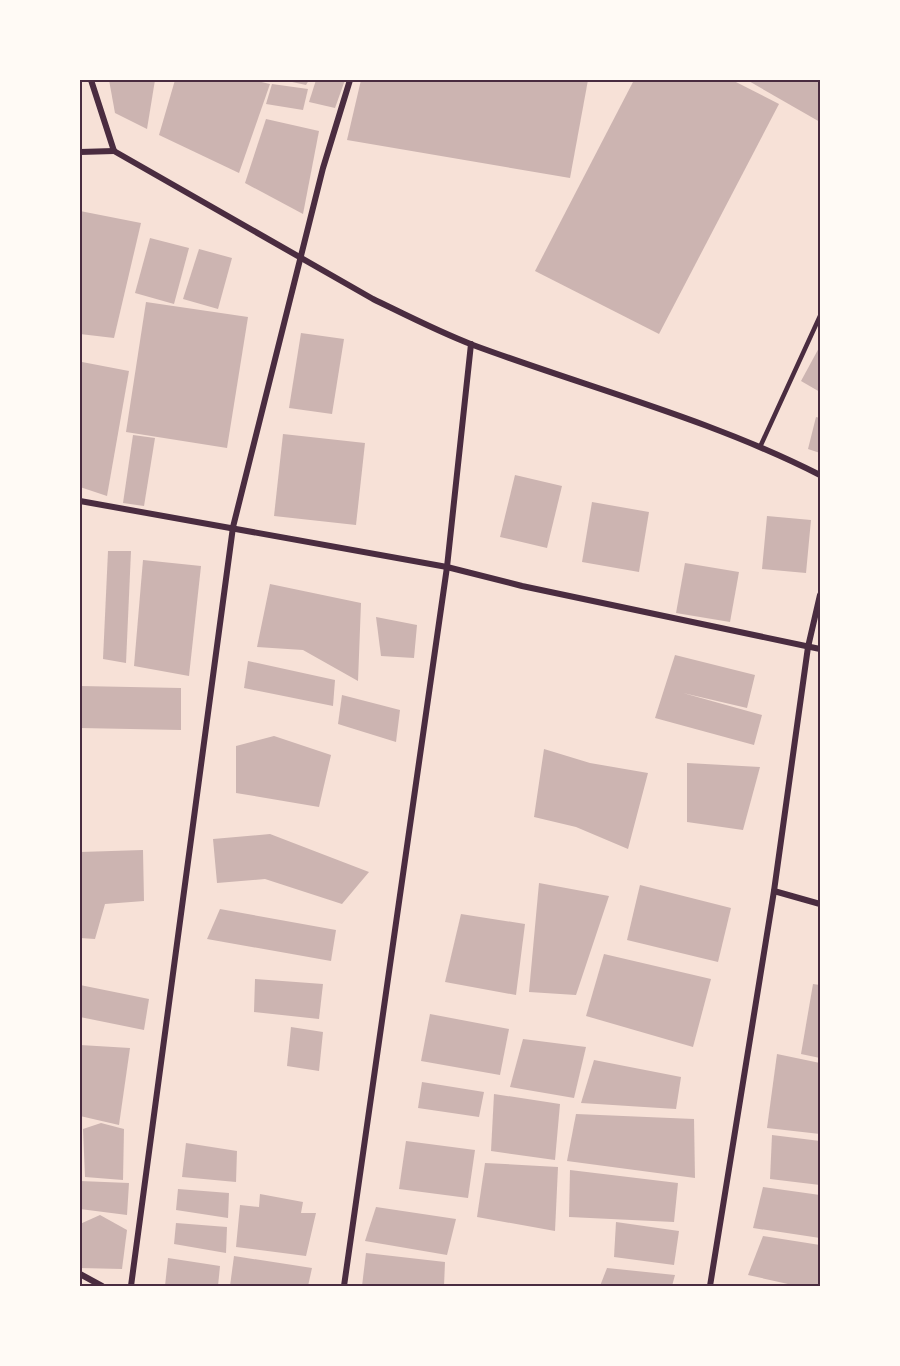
<svg xmlns="http://www.w3.org/2000/svg" width="900" height="1366" font-family="'Work Sans',sans-serif">
	<style>
		.building { fill: #ccb4b1 }
		.lines { fill: none; stroke-linecap: round; stroke-linejoin: round }
		.service { stroke: #4a2c40; stroke-width: 4.5 }
		.minor { stroke: #4a2c40; stroke-width: 6 }
		.neatline { fill: none; stroke: #4a2c40; stroke-width: 2 }
	</style>
	<rect width="100%" height="100%" fill="#f7e1d7"/>
	<g class="building">
		<polygon points="109,80 155,80 147,129 115,113"/>
		<polygon points="175,80 253,80 270,84 239,173 159,135"/>
		<polygon points="283,80 309,80 306,85"/>
		<polygon points="316,80 345,80 335,108 309,102"/>
		<polygon points="361,80 588,80 570,178 347,140"/>
		<polygon points="634,80 732,80 779,104 659,334 535,271"/>
		<polygon points="747,80 820,80 820,122"/>
		<polygon points="272,84 308,89 303,110 266,104"/>
		<polygon points="266,119 319,131 303,214 245,183"/>
		<polygon points="80,211 141,223 114,338 80,334"/>
		<polygon points="150,238 189,248 174,304 135,293"/>
		<polygon points="199,249 232,258 218,309 183,299"/>
		<polygon points="146,302 248,317 227,448 126,432"/>
		<polygon points="301,333 344,339 332,414 289,408"/>
		<polygon points="820,346 820,392 801,381"/>
		<polygon points="82,362 129,371 107,496 80,487"/>
		<polygon points="816,417 820,418 820,453 808,449"/>
		<polygon points="283,434 365,443 356,525 274,516"/>
		<polygon points="133,435 155,438 144,506 123,503"/>
		<polygon points="515,475 562,486 547,548 500,537"/>
		<polygon points="592,502 649,512 639,572 582,562"/>
		<polygon points="767,516 811,520 806,573 762,569"/>
		<polygon points="108,551 131,551 126,663 103,659"/>
		<polygon points="143,560 201,566 189,676 134,666"/>
		<polygon points="685,563 739,572 730,622 676,613"/>
		<polygon points="270,584 361,603 358,681 303,650 257,647"/>
		<polygon points="376,617 417,625 414,658 381,656"/>
		<polygon points="675,655 755,675 747,708 683,693 762,715 754,745 655,718"/>
		<polygon points="248,661 335,680 333,706 244,688"/>
		<polygon points="80,686 181,688 181,730 80,728"/>
		<polygon points="342,695 400,710 396,742 338,724"/>
		<polygon points="274,736 331,755 319,807 236,793 236,746"/>
		<polygon points="544,749 590,763 648,773 628,849 576,827 534,817"/>
		<polygon points="687,763 760,767 743,830 687,822"/>
		<polygon points="270,834 369,872 342,904 265,879 217,883 213,839"/>
		<polygon points="143,850 144,901 105,904 95,939 80,938 80,852"/>
		<polygon points="539,883 609,896 576,995 529,992"/>
		<polygon points="640,885 731,908 718,962 627,940"/>
		<polygon points="220,909 336,930 331,961 207,939"/>
		<polygon points="461,914 525,924 516,995 445,982"/>
		<polygon points="604,954 711,979 693,1047 586,1016"/>
		<polygon points="255,979 323,984 319,1019 254,1012"/>
		<polygon points="813,984 820,985 820,1058 801,1054"/>
		<polygon points="80,985 149,999 144,1030 80,1017"/>
		<polygon points="430,1014 509,1029 500,1075 421,1061"/>
		<polygon points="291,1027 323,1032 319,1071 287,1066"/>
		<polygon points="523,1039 586,1047 574,1098 510,1087"/>
		<polygon points="80,1045 130,1048 119,1125 80,1116"/>
		<polygon points="777,1054 820,1063 820,1134 767,1128"/>
		<polygon points="594,1060 681,1077 676,1109 581,1103"/>
		<polygon points="422,1082 484,1092 479,1117 418,1108"/>
		<polygon points="494,1094 560,1104 555,1160 491,1151"/>
		<polygon points="576,1114 694,1119 695,1178 567,1161"/>
		<polygon points="101,1123 124,1129 123,1180 85,1177 83,1129"/>
		<polygon points="772,1135 820,1141 820,1185 770,1179"/>
		<polygon points="406,1141 475,1150 468,1198 399,1189"/>
		<polygon points="186,1143 237,1151 236,1182 182,1177"/>
		<polygon points="485,1163 558,1167 555,1231 477,1217"/>
		<polygon points="570,1170 678,1183 674,1222 569,1217"/>
		<polygon points="80,1181 129,1183 127,1215 80,1209"/>
		<polygon points="763,1187 820,1195 820,1238 753,1228"/>
		<polygon points="178,1189 229,1193 228,1218 176,1210"/>
		<polygon points="260,1194 303,1202 301,1213 316,1213 306,1256 236,1247 240,1205 259,1207"/>
		<polygon points="376,1207 456,1219 447,1255 365,1241"/>
		<polygon points="100,1215 127,1230 122,1269 80,1268 80,1224"/>
		<polygon points="616,1222 679,1231 674,1265 614,1257"/>
		<polygon points="176,1223 227,1227 226,1253 174,1244"/>
		<polygon points="763,1236 820,1245 820,1286 797,1286 748,1275"/>
		<polygon points="366,1253 445,1262 444,1286 362,1286"/>
		<polygon points="234,1256 312,1268 308,1286 230,1286"/>
		<polygon points="168,1258 220,1266 218,1286 165,1286"/>
		<polygon points="607,1268 675,1275 672,1286 600,1286"/>
	</g>
	<g class="lines">
		<polyline class="service" points="760,447 820,316"/>
		<g class="minor">
			<polyline points="91,80 114,151"/>
			<path d="M114 151 373 299C406 315 439 332 473 345 589 388 710 419 820 475"/>
			<polyline points="80,152 114,151"/>
			<polyline points="80,501 447,567 522,586 820,649"/>
			<polyline points="774,891 820,904"/>
			<polyline points="80,1274 102,1286"/>
			<polyline points="131,1286 233,527 323,168 350,80"/>
			<polyline points="344,1286 447,567 471,344"/>
			<polyline points="710,1286 774,891 808,647 820,595"/>
		</g>
	</g>
	<rect width="900" height="1366" fill="none" stroke="#fffaf5" stroke-width="162"/>
	<rect x="81" y="81" width="738" height="1204" class="neatline"/>
</svg>
